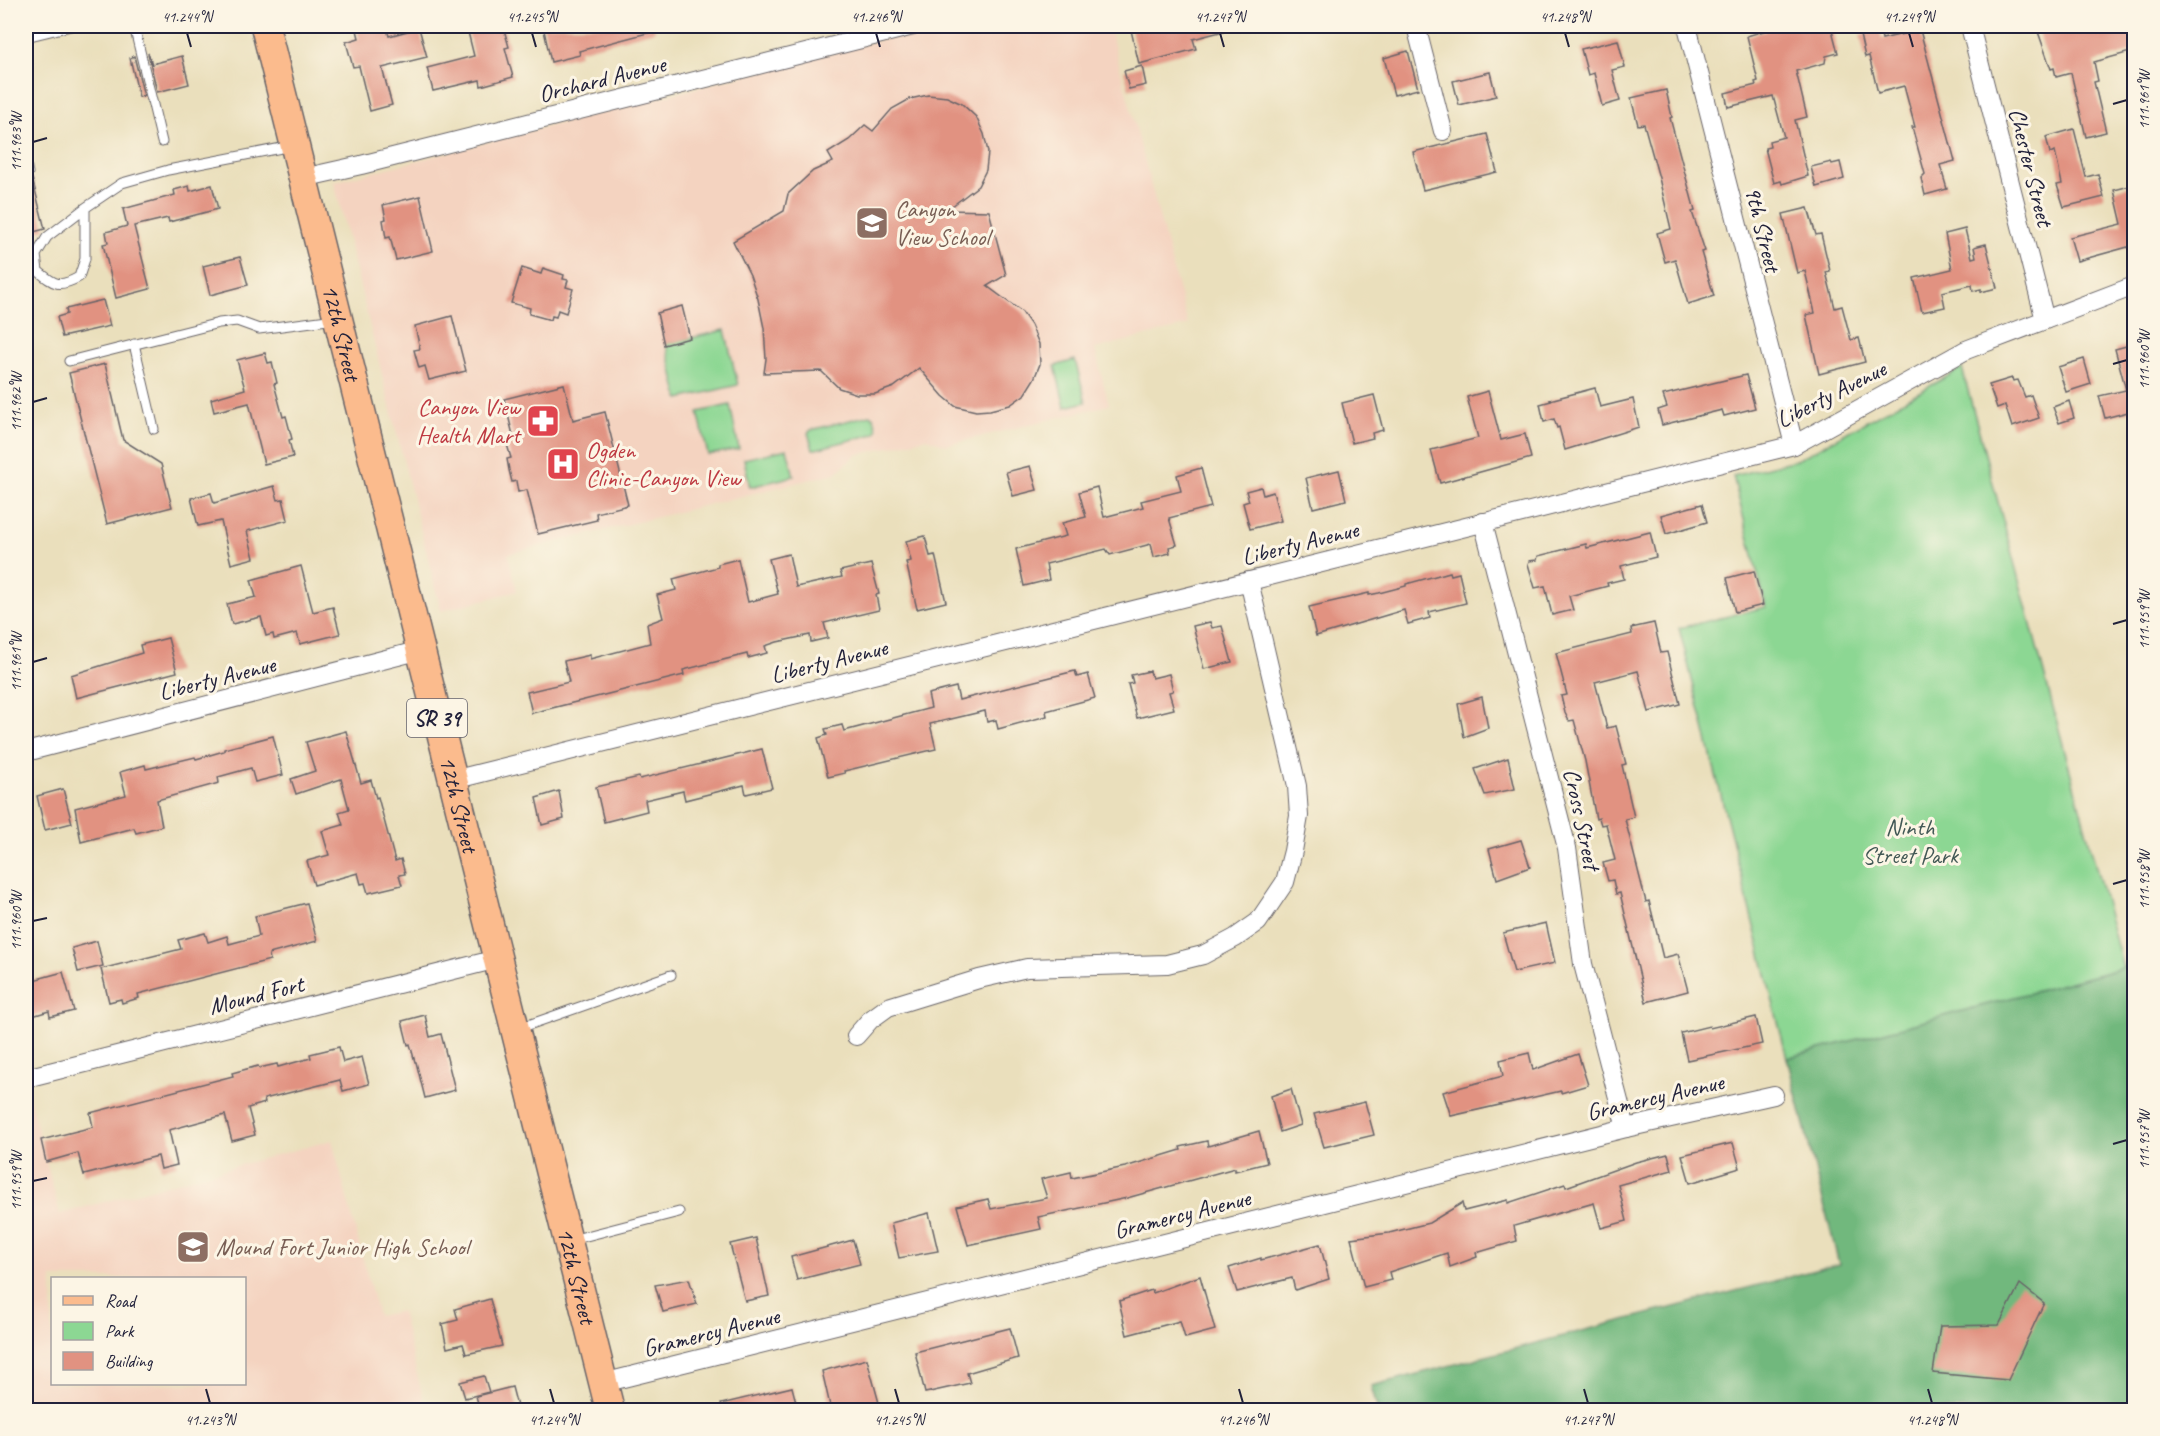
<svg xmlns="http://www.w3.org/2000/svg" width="2160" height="1436" font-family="Caveat,sans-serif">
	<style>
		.built { fill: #f4d3c0; fill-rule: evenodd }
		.green { fill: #8cd793; stroke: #577c67; stroke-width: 1.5 }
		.forest { fill: #71b87d; stroke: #4a6d5c; stroke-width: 1.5 }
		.building { fill: #e19281 }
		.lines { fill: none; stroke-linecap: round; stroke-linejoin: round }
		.service-casing { stroke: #686468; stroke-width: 11 }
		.minor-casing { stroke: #686468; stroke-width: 20 }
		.primary-casing { stroke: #686468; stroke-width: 31 }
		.service { stroke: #fff; stroke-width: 9 }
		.minor { stroke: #fff; stroke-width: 18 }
		.primary { stroke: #fbbb8d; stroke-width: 28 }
		.ticks { fill: none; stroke: #22223b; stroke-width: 2 }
		.labels { text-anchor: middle; stroke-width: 6; stroke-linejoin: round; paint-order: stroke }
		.shield { fill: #fcf5e5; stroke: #63616e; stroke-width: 1.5 }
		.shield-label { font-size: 22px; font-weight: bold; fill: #22223b }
		.street-label { font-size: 24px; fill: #22223b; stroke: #fcf5e5 }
		.education-label { font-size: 24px; fill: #785e54; stroke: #fcf5e5; text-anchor: start }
		.health-label { font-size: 24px; fill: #be3a42; stroke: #fcf5e5; text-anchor: end }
		.park-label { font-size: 24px; fill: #425855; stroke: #fcf5e5 }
		.neatline { fill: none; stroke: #22223b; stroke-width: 2 }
		.ticks-label { font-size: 15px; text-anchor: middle; fill: #22223b }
	</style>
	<rect width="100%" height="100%" fill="#fcf5e5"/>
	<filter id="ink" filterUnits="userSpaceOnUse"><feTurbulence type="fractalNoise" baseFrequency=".0167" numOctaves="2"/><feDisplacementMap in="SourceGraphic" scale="12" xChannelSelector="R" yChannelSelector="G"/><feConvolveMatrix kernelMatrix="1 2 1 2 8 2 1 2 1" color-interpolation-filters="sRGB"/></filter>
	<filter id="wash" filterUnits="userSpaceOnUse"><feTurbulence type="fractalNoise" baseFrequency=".008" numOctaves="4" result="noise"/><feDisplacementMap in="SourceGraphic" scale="24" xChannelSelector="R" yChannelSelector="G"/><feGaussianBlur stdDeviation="1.35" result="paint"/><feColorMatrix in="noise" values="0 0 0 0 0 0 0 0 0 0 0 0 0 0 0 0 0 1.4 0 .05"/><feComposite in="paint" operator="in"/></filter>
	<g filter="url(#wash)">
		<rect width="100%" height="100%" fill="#eadfbc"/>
		<g class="built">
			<polygon points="935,26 1109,26 1188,325 1095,349 1109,405 946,445 927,438 856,455 836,473 508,554 517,591 441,611 334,182"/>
			<path d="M26 1086 60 1214 332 1140 378 1316 401 1311 426 1410H26ZM52 1278H244V1384H52Z"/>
		</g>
		<g class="green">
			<polygon points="725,330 738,385 679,399 666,344"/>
			<polygon points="1075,360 1086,402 1065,407 1055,366"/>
			<polygon points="1962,368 2123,968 1787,1058 1679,628 1766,607 1733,476 1799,459"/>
			<polygon points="730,405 739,449 708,455 698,412"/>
			<polygon points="870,415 874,417 877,430 874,434 816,449 813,449 808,433 811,430"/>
			<polygon points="787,449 794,476 750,487 744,459"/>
		</g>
		<polygon class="forest" points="2134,958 2134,1410 1378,1410 1371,1386 1839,1264 1787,1058 2123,968"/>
		<g id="blocks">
			<g class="building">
				<polygon points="356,26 386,26 389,36 419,28 427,57 382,68 392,105 370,111 359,66 353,67 346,42 359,38"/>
				<polygon points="494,26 503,26 509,47 505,48 513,77 481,86 480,80 433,91 427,68 474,56 468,32"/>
				<polygon points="543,26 654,26 655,31 579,51 580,55 551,62"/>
				<polygon points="1130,26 1223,26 1224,31 1193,39 1196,49 1139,64"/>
				<polygon points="1780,26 1831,26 1838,53 1826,56 1825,63 1796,71 1807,117 1795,120 1808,176 1782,184 1781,181 1774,183 1765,148 1770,147 1769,141 1784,137 1773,96 1728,107 1725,93 1756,85 1755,82 1758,81 1747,36"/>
				<polygon points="2036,26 2134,26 2134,51 2094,62 2098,81 2094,82 2106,132 2086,137 2071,73 2056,77 2054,68 2051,69"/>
				<polygon points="1880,30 1882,39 1920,30 1955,161 1940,165 1947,189 1925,195 1921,178 1925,174 1912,127 1915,127 1904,86 1878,93 1869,56 1865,57 1860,35"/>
				<polygon points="1618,40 1625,67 1612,70 1620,101 1602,106 1594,73 1588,75 1581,49"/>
				<polygon points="1408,51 1418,89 1394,95 1384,58"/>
				<polygon points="148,53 152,64 182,56 189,84 157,92"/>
				<polygon points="134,56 144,96 139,97 130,58"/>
				<polygon points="1142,66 1146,85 1129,89 1124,71"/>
				<polygon points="1490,72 1496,96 1459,105 1453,81"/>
				<polygon points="1666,90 1672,117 1670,118 1695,211 1692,212 1705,251 1701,252 1714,296 1688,304 1675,259 1665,262 1657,233 1671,229 1659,178 1644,124 1638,125 1631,98"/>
				<polygon points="928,95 947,97 962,104 976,117 984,134 988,152 986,170 978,186 947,210 989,211 1006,275 987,286 1022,312 1031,325 1039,344 1040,364 1034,379 1024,395 1010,405 990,410 976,411 955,406 943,396 919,368 894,387 875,394 857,394 839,388 821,371 764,373 766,359 764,328 758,299 750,275 733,241 784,211 788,194 813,171 833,162 828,153 849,140 865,125 873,131 892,109 910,99"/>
				<polygon points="2074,129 2086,177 2098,174 2104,197 2064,207 2057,185 2062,184 2055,151 2050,153 2046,137"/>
				<polygon points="1487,134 1497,172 1423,190 1413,152"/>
				<polygon points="1831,162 1832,164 1840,162 1844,179 1816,187 1811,167"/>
				<polygon points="32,178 45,229 26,234 26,179"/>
				<polygon points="212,185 218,209 169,222 168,218 134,226 150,289 116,298 103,244 108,243 106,232 127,226 123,209 175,195 174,190 189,186 190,191"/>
				<polygon points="2134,185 2134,248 2129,249 2128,247 2077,261 2070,237 2122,224 2114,190"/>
				<polygon points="420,196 433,251 396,260 390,237 386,238 383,220 386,219 383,205"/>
				<polygon points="1808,208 1816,235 1821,234 1830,271 1826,272 1835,308 1842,306 1851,340 1859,338 1865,362 1819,374 1806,315 1815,313 1805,271 1797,273 1783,214"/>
				<polygon points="1965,229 1972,258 1976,257 1974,247 1986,244 1997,288 1981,292 1981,289 1973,291 1972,285 1942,292 1945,307 1922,312 1914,278 1952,269 1945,234"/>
				<polygon points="240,257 248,285 210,295 203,266"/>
				<polygon points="522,268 541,274 543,268 564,275 563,279 568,280 566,287 573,289 566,313 558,310 556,317 552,316 551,320 529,314 530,308 511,303"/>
				<polygon points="103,300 110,326 62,337 57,317 67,314 66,309"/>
				<polygon points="682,306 690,338 664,345 657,313"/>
				<polygon points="452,316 466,371 429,380 425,366 419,368 414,350 420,349 415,326"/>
				<polygon points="2134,344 2134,402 2130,403 2132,411 2105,418 2099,396 2126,390 2115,349"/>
				<polygon points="265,353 268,363 272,362 277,383 274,384 283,417 286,416 292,439 289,440 293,457 264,464 249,403 214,412 211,399 245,389 237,360"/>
				<polygon points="2084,359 2091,384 2066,392 2058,367"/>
				<polygon points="105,364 123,440 161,464 172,507 107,524 69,373"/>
				<polygon points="1746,375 1755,408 1724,416 1722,410 1662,425 1658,410 1667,407 1663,395"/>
				<polygon points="2012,378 2013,381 2018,380 2025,397 2031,395 2039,418 2012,427 2005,405 1997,408 1989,385"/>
				<polygon points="564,384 573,420 605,412 628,505 596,513 597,520 538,534 527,490 518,492 516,481 512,482 509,470 507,459 511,458 506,441 514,439 504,399"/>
				<polygon points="1595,388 1600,407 1633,399 1639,427 1565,450 1559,427 1557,428 1554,419 1544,422 1540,404 1551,401 1550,400"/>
				<polygon points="1488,391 1501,440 1525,434 1531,458 1440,483 1431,450 1478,438 1467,397"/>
				<polygon points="1374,395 1383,430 1372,433 1373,438 1352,443 1342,403"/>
				<polygon points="2069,401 2074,418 2059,423 2053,407"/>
				<polygon points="1030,466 1037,490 1013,496 1006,472"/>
				<polygon points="1201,468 1211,507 1169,518 1177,545 1169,547 1170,553 1154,557 1151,544 1110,555 1106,549 1046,564 1049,580 1024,586 1016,549 1066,536 1062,523 1086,517 1079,492 1097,487 1104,517 1143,507 1141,501 1181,491 1177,475"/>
				<polygon points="1339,470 1346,500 1313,508 1306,478"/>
				<polygon points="274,486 278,500 283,499 288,520 247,531 254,558 231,564 221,521 198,526 191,498 211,493 214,503"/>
				<polygon points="1261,487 1263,495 1273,492 1281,521 1250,529 1243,503 1249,501 1246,491"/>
				<polygon points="1702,504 1707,522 1666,534 1661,515"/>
				<polygon points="1650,532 1656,557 1621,566 1624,579 1607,583 1608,586 1569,596 1573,610 1552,615 1545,586 1535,588 1528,564 1529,561 1537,560 1538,556 1586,544 1587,548"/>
				<polygon points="925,536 930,556 935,555 946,602 917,609 906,562 911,561 906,541"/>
				<polygon points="789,554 796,587 842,577 840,571 871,564 879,594 876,595 879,610 824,623 828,638 811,642 810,635 777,642 765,646 767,653 748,658 747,654 683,670 684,675 532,713 527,692 569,682 564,661 590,655 590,659 650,643 647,624 663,618 657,595 676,590 673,579 718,567 718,564 738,559 748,602 778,594 769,559"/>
				<polygon points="301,566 313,612 333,607 340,634 300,644 297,633 274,639 273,634 266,636 261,617 232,624 227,604 256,597 251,580"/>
				<polygon points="1754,571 1763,605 1735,612 1727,578"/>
				<polygon points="1450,572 1451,575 1459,573 1466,603 1429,612 1430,618 1408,624 1404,610 1316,636 1309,607 1369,593 1369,595 1379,593 1406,586 1406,584"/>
				<polygon points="1210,622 1212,628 1222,626 1232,662 1204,669 1193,626"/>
				<polygon points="1654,623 1661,653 1667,652 1680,704 1649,712 1638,671 1595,682 1607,728 1616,726 1626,764 1622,765 1634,817 1625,819 1646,902 1649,901 1663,958 1678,954 1688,991 1646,1002 1620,893 1616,894 1613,880 1608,881 1603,863 1615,860 1606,824 1601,825 1599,818 1596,819 1585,761 1574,720 1569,721 1565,713 1561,696 1567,695 1556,653 1632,634 1631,628"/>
				<polygon points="168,638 177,672 76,698 71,675 142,653 140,645"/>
				<polygon points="1075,671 1077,677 1088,674 1095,698 1046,711 1047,716 998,729 996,720 987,722 985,711 930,724 936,749 844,771 845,773 828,777 818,738 827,735 825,729 842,725 844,731 931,708 928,694 956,687 959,700"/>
				<polygon points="1150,671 1152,678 1169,674 1173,691 1169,692 1174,709 1137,718 1128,684 1133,683 1131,675"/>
				<polygon points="1482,697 1488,728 1464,737 1458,704"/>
				<polygon points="346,731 361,783 371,780 376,798 378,797 395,861 401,859 405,874 399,875 402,885 368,893 365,883 361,884 358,873 314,885 307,861 329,855 322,831 343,825 339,812 349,809 341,779 296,794 291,779 315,771 306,742"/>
				<polygon points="273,736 283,775 255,782 251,768 218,777 219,783 157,800 162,826 136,833 134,828 81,842 75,808 126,795 120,772 145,765 146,769 195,757 196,759 224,751 224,749"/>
				<polygon points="762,749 772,788 746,794 744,785 685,800 683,791 645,800 647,811 604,822 596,787 639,777 640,779"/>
				<polygon points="1508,758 1515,789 1485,795 1475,769"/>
				<polygon points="63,789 72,823 45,830 37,796"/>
				<polygon points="559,791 564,819 542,825 536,798"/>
				<polygon points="1521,840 1530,867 1497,879 1489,849"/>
				<polygon points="307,903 317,941 269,954 270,960 138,994 139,998 122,1003 121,999 109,1002 101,969 181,949 178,940 205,933 208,942 227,936 229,944 259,936 255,916"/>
				<polygon points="1546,923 1555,963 1514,972 1503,933"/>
				<polygon points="97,941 103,966 78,972 72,948"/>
				<polygon points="63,972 74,1011 50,1017 49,1011 26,1018 26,982"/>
				<polygon points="425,1015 430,1037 441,1034 455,1090 425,1098 416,1062 415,1062 410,1044 408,1045 402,1021"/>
				<polygon points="1756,1017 1762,1044 1687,1060 1681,1033 1709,1026 1710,1028"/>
				<polygon points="339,1047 343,1062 362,1057 369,1084 343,1091 340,1080 264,1099 265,1103 248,1108 255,1135 232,1141 225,1115 169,1130 177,1165 161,1169 158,1156 84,1175 78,1153 46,1162 41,1140 93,1127 90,1113 233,1076 232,1073 258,1066 259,1068 277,1064 278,1067 311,1058 310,1054"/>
				<polygon points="1529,1053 1533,1070 1578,1054 1588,1085 1561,1093 1561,1091 1451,1116 1443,1092 1503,1076 1500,1060"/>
				<polygon points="1291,1089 1301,1125 1280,1132 1271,1096"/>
				<polygon points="1365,1102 1374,1135 1324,1147 1314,1114"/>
				<polygon points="1259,1131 1267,1163 1235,1171 1235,1168 1127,1198 1038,1217 1041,1229 968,1245 957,1206 988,1199 991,1209 1047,1198 1041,1179 1071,1172 1072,1178 1125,1167 1181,1150 1180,1147 1207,1141 1208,1146"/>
				<polygon points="1733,1143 1740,1168 1690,1183 1682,1155"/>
				<polygon points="1668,1154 1672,1170 1618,1185 1627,1221 1601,1228 1594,1203 1514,1226 1517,1241 1476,1253 1477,1257 1450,1267 1447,1253 1389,1272 1391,1280 1364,1287 1351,1238 1389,1233 1429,1223 1462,1203 1464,1211 1508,1200 1508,1203 1565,1184 1566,1187 1636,1162"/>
				<polygon points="929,1213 938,1251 899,1258 891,1223"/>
				<polygon points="756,1238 769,1296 745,1301 730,1244"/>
				<polygon points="853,1240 860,1264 797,1280 791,1257"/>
				<polygon points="1320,1244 1329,1279 1295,1290 1292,1278 1237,1292 1229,1268 1261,1258 1261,1260"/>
				<polygon points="1200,1276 1215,1330 1185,1338 1180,1321 1127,1335 1119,1301 1152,1290 1153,1293"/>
				<polygon points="689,1279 697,1304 663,1312 655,1285"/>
				<polygon points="2020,1284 2044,1303 2008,1380 1933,1373 1940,1326 1999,1325"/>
				<polygon points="490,1299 502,1346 466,1354 463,1344 447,1348 442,1324 458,1320 455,1309"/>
				<polygon points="1010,1328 1018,1358 967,1373 970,1383 925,1393 915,1352"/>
				<polygon points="867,1359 879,1403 831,1410 822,1371"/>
				<polygon points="484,1376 489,1392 465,1398 460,1382"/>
				<polygon points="512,1387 518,1410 480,1410 476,1396"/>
				<polygon points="792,1387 798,1410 722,1410 721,1404"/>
			</g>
		</g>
	</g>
	<g filter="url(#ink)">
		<use href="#blocks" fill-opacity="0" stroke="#686468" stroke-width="1.5"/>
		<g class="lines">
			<defs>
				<g id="service">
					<polyline points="134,26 162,142"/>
					<polyline points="26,37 71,26"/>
					<polyline points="26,163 28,173"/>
					<path d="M85 208V259L79 277C59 288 55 285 38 271L36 255 47 237 85 208 122 183 168 170 292 146"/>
					<polyline points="134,344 154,429"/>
					<polyline points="69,361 219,323 237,321 259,329 335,319"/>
					<polyline points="517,1029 671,975"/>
					<polyline points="571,1240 679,1212"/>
				</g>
				<g id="minor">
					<polyline points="1416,26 1443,131"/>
					<polyline points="1687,26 1794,445"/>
					<polyline points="1970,26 2045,320"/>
					<polyline points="303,178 361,165 913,26"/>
					<polyline points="1483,522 1567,848 1583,964 1626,1128"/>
					<polyline points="26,752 421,650"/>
					<polyline points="453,780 1794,445 1966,350 2134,286"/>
					<polyline points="856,1036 870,1020 888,1007 979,979 1027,968 1167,964 1203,955 1235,938 1258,922 1285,882 1293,851 1299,816 1297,786 1249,581"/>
					<polyline points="26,1078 497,959"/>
					<polyline points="603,1383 1626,1128 1774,1095"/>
				</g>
				<g id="primary">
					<path id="s1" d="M265 26 610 1410"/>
				</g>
			</defs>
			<use href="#service" class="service-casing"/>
			<use href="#minor" class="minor-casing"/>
			<use href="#primary" class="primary-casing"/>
			<use href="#service" class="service"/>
			<use href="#minor" class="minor"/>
			<use href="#primary" class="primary"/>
		</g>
	</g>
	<path class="ticks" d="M187 33 191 47M532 33 536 47M876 33 880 47M1220 33 1224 47M1565 33 1569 47M1909 33 1913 47M2113 104 2127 100M33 142 47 138M2113 364 2127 360M33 402 47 398M2113 624 2127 620M33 662 47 658M2113 884 2127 880M33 921 47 918M2113 1144 2127 1140M33 1181 47 1178M206 1389 210 1403M550 1389 554 1403M895 1389 899 1403M1239 1389 1243 1403M1584 1389 1588 1403M1928 1389 1932 1403"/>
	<defs>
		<symbol id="school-square" viewBox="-11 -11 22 22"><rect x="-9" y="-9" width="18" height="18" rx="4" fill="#8d6e63" stroke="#fcf5e5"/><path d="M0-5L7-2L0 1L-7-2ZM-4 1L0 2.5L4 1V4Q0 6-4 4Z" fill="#fff"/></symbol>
		<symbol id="pharmacy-square" viewBox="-11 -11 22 22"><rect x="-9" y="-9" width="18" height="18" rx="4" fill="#e0444e" stroke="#fcf5e5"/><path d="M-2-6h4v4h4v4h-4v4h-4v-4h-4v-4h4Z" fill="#fff"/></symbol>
		<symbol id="hospital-square" viewBox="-11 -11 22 22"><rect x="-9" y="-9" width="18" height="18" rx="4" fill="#e0444e" stroke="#fcf5e5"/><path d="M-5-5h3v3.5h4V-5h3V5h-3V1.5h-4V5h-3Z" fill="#fff"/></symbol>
	</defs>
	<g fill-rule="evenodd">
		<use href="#school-square" x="853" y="204" width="38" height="38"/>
		<use href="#pharmacy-square" x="524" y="402" width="38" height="38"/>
		<use href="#hospital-square" x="544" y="445" width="38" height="38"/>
		<use href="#school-square" x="174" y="1228" width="38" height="38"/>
	</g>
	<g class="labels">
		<rect class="shield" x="407" y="699" width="60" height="38" rx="4.5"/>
		<g class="shield-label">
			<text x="437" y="726">SR 39</text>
		</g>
		<g class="street-label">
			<text transform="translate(602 79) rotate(-14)" y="8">Orchard Avenue</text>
			<text transform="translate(2031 167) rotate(76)" y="8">Chester Street</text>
			<text transform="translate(1763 229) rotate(76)" y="8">9th Street</text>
			<text dy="8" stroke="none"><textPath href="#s1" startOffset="316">12th Street</textPath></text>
			<text transform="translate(1831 394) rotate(-27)" y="8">Liberty Avenue</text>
			<text transform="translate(1300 543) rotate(-14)" y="8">Liberty Avenue</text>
			<text transform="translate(829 661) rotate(-14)" y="8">Liberty Avenue</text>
			<text transform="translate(217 678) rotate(-14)" y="8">Liberty Avenue</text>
			<text dy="8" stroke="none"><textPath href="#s1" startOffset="802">12th Street</textPath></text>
			<text transform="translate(1582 819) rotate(78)" y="8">Cross Street</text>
			<text transform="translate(256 995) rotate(-14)" y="8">Mound Fort</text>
			<text transform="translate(1655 1097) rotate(-13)" y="8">Gramercy Avenue</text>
			<text transform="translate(1182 1214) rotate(-14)" y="8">Gramercy Avenue</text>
			<text dy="8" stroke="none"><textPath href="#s1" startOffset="1288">12th Street</textPath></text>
			<text transform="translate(711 1332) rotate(-14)" y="8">Gramercy Avenue</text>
		</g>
		<g class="education-label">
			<text x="895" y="217">Canyon<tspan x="895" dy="28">View School</tspan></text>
			<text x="216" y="1255">Mound Fort Junior High School</text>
		</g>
		<g class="health-label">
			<text x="520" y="415">Canyon View<tspan x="520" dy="28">Health Mart</tspan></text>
			<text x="586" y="458" text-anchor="start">Ogden<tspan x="586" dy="28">Clinic-Canyon View</tspan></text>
		</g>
		<g class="park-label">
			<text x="1910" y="835">Ninth<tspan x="1910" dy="28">Street Park</tspan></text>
		</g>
	</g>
	<rect width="2160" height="1436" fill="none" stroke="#fcf5e5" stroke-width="66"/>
	<rect x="51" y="1277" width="195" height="108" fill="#fcf5e5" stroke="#a5a1a1" stroke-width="1.5"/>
	<rect x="63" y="1296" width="30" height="9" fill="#fbbb8d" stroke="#a5a1a1" stroke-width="1.5"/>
	<text x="105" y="1307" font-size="18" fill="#22223b">Road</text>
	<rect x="63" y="1322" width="30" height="18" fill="#8cd793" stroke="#a5a1a1" stroke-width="1.5"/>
	<text x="105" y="1337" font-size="18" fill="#22223b">Park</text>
	<rect x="63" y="1352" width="30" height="18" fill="#e19281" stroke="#a5a1a1" stroke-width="1.5"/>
	<text x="105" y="1367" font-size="18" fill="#22223b">Building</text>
	<rect x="33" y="33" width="2094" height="1370" class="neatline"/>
	<g class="ticks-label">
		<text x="187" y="22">41.244°N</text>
		<text x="532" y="22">41.245°N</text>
		<text x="876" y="22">41.246°N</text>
		<text x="1220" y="22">41.247°N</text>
		<text x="1565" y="22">41.248°N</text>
		<text x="1909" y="22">41.249°N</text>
		<text transform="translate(2144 100) rotate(-90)" y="5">111.961°W</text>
		<text transform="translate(16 142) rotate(-90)" y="5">111.963°W</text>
		<text transform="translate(2144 360) rotate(-90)" y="5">111.960°W</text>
		<text transform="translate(16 402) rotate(-90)" y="5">111.962°W</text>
		<text transform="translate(2144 620) rotate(-90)" y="5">111.959°W</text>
		<text transform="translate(16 662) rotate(-90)" y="5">111.961°W</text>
		<text transform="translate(2144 880) rotate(-90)" y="5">111.958°W</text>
		<text transform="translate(16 921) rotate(-90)" y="5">111.960°W</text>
		<text transform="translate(2144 1140) rotate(-90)" y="5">111.957°W</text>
		<text transform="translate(16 1181) rotate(-90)" y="5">111.959°W</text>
		<text x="210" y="1425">41.243°N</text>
		<text x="554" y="1425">41.244°N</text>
		<text x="899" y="1425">41.245°N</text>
		<text x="1243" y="1425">41.246°N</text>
		<text x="1588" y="1425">41.247°N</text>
		<text x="1932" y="1425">41.248°N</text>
	</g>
</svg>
